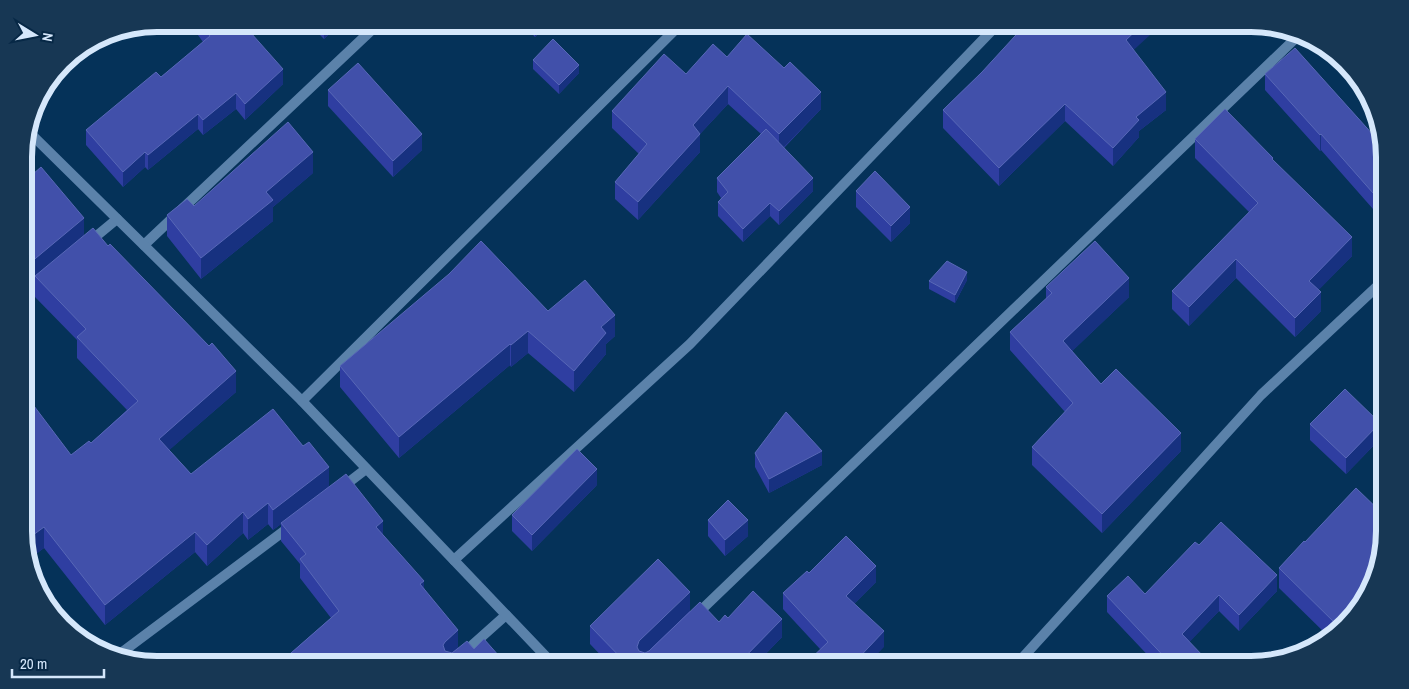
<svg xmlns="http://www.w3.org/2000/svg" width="1409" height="689" font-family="'Archivo Narrow',sans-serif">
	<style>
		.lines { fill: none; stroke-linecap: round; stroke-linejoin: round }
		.minor { stroke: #5b82aa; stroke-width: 10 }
		.tertiary { stroke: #5b82aa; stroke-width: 10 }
		.wall { fill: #2f3ea1 }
		.shaded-wall { fill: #173180 }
		.building { fill: #4150aa; stroke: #5868b7 }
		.rim { fill: none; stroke: #d5e7fb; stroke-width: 6 }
	</style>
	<rect width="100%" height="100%" fill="#053259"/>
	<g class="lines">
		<g class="minor">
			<polyline points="88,243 117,219"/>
			<polyline points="144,245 378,24"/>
			<polyline points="24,297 45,280"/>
			<polyline points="302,401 681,24"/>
			<polyline points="340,489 366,469"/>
			<polyline points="454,560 690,344 998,24"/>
			<polyline points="695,616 1299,35"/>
			<polyline points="117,656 292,525"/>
			<polyline points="450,665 506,615"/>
			<polyline points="1016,665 1261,395 1385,279"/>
		</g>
		<polyline class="tertiary" points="29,132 302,401 554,665"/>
	</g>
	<g class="wall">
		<polygon points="190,24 243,24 283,84 245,120 236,109 203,135 198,129 148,170 145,167 123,187 86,145 86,130 161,77 203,42"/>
		<polygon points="309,24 340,24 324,39"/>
		<polygon points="523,24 549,24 535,37"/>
		<polygon points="1241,24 1252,24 1249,32"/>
		<polygon points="1133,50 1166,110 1139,131 1139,137 1113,166 1065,121 999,186 943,128 943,110 982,72"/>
		<polygon points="727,57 821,109 784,148 813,191 779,225 770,216 743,242 718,216 718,202 721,198 717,192 717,178 761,134 728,104 700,134 700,152 638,220 615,199 615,182 639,154 612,128 612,111 686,74"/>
		<polygon points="533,60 579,73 559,94 533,69"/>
		<polygon points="1265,74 1384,147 1373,209 1321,150 1320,151 1265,90"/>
		<polygon points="328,90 422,150 393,177 328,106"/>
		<polygon points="1195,139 1273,160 1352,256 1318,290 1321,311 1295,337 1236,278 1189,326 1172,309 1172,291 1249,212 1195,158"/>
		<polygon points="313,173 273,207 273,221 201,279 167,236 167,215 194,206"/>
		<polygon points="24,182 84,235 236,392 169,450 191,474 329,487 383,535 424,588 458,648 474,649 507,665 283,665 283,660 331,618 300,578 300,564 281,541 281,524 273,530 268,524 248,540 243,533 207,566 195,552 105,625 44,548 29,559 71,455 91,443 127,410 77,358 77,340 35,297 35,279"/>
		<polygon points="856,191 910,223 891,242 856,207"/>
		<polygon points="967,280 955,303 929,289 929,281"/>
		<polygon points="1046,287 1129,297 1072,351 1101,384 1181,451 1102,533 1032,465 1032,447 1065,412 1010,350 1010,332 1046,299"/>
		<polygon points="548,311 615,336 606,344 606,354 574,392 528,353 511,367 510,365 399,458 340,387 340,366"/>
		<polygon points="1310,424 1380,439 1346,474 1310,440"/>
		<polygon points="755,453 822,465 769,493 755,467"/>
		<polygon points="597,485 532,551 512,531 512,515"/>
		<polygon points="708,520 748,536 725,556 708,536"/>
		<polygon points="1305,542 1372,591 1330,638 1279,588 1279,568"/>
		<polygon points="1199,545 1277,591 1239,631 1219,611 1189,642 1204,665 1157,665 1107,612 1107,596 1145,594"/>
		<polygon points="809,573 876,582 854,604 884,647 820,649 783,609 783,593"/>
		<polygon points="690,611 719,622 782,637 755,665 610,665 590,644 590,626"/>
	</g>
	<g class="shaded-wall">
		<polygon points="324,24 340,24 324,39"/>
		<polygon points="535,24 549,24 535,37"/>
		<polygon points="1143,24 1162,24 1126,57 1126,40"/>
		<polygon points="1249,24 1257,25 1249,32"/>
		<polygon points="579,65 579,73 559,94 559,85"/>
		<polygon points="283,69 283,84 245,120 245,104"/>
		<polygon points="728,86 728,104 700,134 700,152 638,220 638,202 693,125"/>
		<polygon points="821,92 821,109 779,152 779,134"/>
		<polygon points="1166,92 1166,110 1139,131 1139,137 1113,166 1113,148 1136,117"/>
		<polygon points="236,93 236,109 203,135 203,120"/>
		<polygon points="1065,104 1065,121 999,186 999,168"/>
		<polygon points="198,114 198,129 148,170 148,155"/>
		<polygon points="422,134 422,150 393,177 393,161"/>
		<polygon points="1321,134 1321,150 1320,151 1320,135"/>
		<polygon points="145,152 145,167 123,187 123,172"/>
		<polygon points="313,152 313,173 273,207 273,221 201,279 201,258 266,192"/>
		<polygon points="813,178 813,191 779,225 779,211"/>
		<polygon points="1384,183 1384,199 1373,209 1373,193"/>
		<polygon points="770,203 770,216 743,242 743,229"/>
		<polygon points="910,207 910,223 891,242 891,226"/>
		<polygon points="84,218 84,238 35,276 35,279 24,288 24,268"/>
		<polygon points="1352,237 1352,256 1309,300 1309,281"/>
		<polygon points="1236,259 1236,278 1189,326 1189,307"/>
		<polygon points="967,272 967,280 955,303 955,295"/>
		<polygon points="1129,278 1129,297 1063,360 1063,341"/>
		<polygon points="1321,292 1321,311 1295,337 1295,318"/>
		<polygon points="615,315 615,336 606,344 606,354 574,392 574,371 601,327"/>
		<polygon points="528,331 528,353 511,367 511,345"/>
		<polygon points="510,344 510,365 399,458 399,437"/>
		<polygon points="236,371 236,392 159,459 159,439"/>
		<polygon points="1380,423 1380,439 1346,474 1346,458"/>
		<polygon points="1181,433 1181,451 1102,533 1102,514"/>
		<polygon points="822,451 822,465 769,493 769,479"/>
		<polygon points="329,467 329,488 273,530 273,510"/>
		<polygon points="597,469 597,485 532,551 532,535"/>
		<polygon points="268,503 268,524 248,540 248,519"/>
		<polygon points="243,512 243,533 207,566 207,545"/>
		<polygon points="748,520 748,536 725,556 725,540"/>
		<polygon points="383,521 383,540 376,527"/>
		<polygon points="44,527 44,548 29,559 25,549 25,541"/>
		<polygon points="195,532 195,552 105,625 105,605"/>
		<polygon points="876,566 876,582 846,612 846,596"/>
		<polygon points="1277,575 1277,591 1239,631 1239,615"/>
		<polygon points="424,581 424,600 420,584"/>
		<polygon points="690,592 690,611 639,660 637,647 639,641"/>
		<polygon points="1369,594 1338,629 1338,626"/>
		<polygon points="1219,595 1219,611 1182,650 1182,634"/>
		<polygon points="782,619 782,637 755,665 737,665"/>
		<polygon points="458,630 458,649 445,660 443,645 445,642"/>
		<polygon points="884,631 884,647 867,665 852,665"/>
		<polygon points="1204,657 1204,665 1196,665"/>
	</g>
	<g class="building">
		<polygon points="201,24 243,24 283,69 245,104 236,93 203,120 198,114 148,155 145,152 123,172 86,130 156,72 161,77 210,36"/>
		<polygon points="1026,24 1143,24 1126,40 1166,92 1136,117 1139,120 1113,148 1065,104 999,168 943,110 982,72"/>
		<polygon points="747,34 784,68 790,62 821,92 779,134 728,86 693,125 700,134 638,202 615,182 647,144 612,111 664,54 686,74 713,44 727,57"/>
		<polygon points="553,39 579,65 559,85 533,60"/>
		<polygon points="1295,48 1384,147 1384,183 1373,193 1321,134 1320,135 1265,74"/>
		<polygon points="358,63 422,134 393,161 328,90"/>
		<polygon points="1225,109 1273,158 1272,159 1352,237 1309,281 1321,292 1295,318 1236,259 1189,307 1172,291 1258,203 1195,139"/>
		<polygon points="288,122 313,152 266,192 273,200 201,258 167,215 187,199 194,206"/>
		<polygon points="766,129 813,178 779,211 770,203 743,229 718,202 728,192 717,178"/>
		<polygon points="41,167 84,218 24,268 24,182"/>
		<polygon points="875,171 910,207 891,226 856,191"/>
		<polygon points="93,228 108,246 110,244 209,346 212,343 236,371 159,439 191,474 273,409 303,446 309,442 329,467 273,510 268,503 248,519 243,512 207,545 195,532 105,605 44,527 25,541 25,413 34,406 71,455 89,441 91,443 138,401 77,337 86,329 35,276"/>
		<polygon points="481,241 548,311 585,280 615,315 601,327 606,333 574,371 528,331 511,345 510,344 399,437 340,366 449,274"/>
		<polygon points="1095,241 1129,278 1063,341 1101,384 1116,369 1181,433 1102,514 1032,447 1073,403 1010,332 1052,293 1046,287"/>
		<polygon points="947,261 967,272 955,295 929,281"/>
		<polygon points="1345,389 1380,423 1346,458 1310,424"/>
		<polygon points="786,412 822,451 769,479 755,453"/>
		<polygon points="577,449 597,469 532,535 512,515"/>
		<polygon points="346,474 383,521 376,527 424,581 420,584 458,630 445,642 443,645 445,651 452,653 467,641 474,649 484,639 507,665 288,665 283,660 339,611 300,559 306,554 281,523"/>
		<polygon points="1356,488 1385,516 1385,532 1372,591 1338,626 1279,568 1304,541 1305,542"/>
		<polygon points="728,500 748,520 725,540 708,520"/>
		<polygon points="1221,522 1277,575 1239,615 1219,595 1182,634 1204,657 1196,665 1172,665 1107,596 1128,576 1145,594 1195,542 1199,545"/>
		<polygon points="846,536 876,566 846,596 884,631 852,665 804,665 828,642 783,593 807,571 809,573"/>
		<polygon points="658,559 690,592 639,641 637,647 639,651 645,653 649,651 700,602 719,622 725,615 728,618 753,591 782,619 737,665 628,665 590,626"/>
	</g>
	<path d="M0 0H1409V689H0ZM157 32H1251A125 125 0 0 1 1376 157V531A125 125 0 0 1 1251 656H157A125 125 0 0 1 32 531V157A125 125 0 0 1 157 32Z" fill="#173754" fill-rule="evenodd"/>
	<path class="rim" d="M157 32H1251A125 125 0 0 1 1376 157V531A125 125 0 0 1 1251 656H157A125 125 0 0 1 32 531V157A125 125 0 0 1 157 32Z"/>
	<g transform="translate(35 35) rotate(100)" stroke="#072846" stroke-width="4" paint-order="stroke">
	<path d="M0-4L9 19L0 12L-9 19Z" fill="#d5e7fb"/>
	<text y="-8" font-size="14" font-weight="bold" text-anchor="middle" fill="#d5e7fb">N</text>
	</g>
	<path d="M12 669v8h92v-8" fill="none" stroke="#d5e7fb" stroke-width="2.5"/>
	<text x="20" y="669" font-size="15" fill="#d5e7fb" stroke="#072846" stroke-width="4" paint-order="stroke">20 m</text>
</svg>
